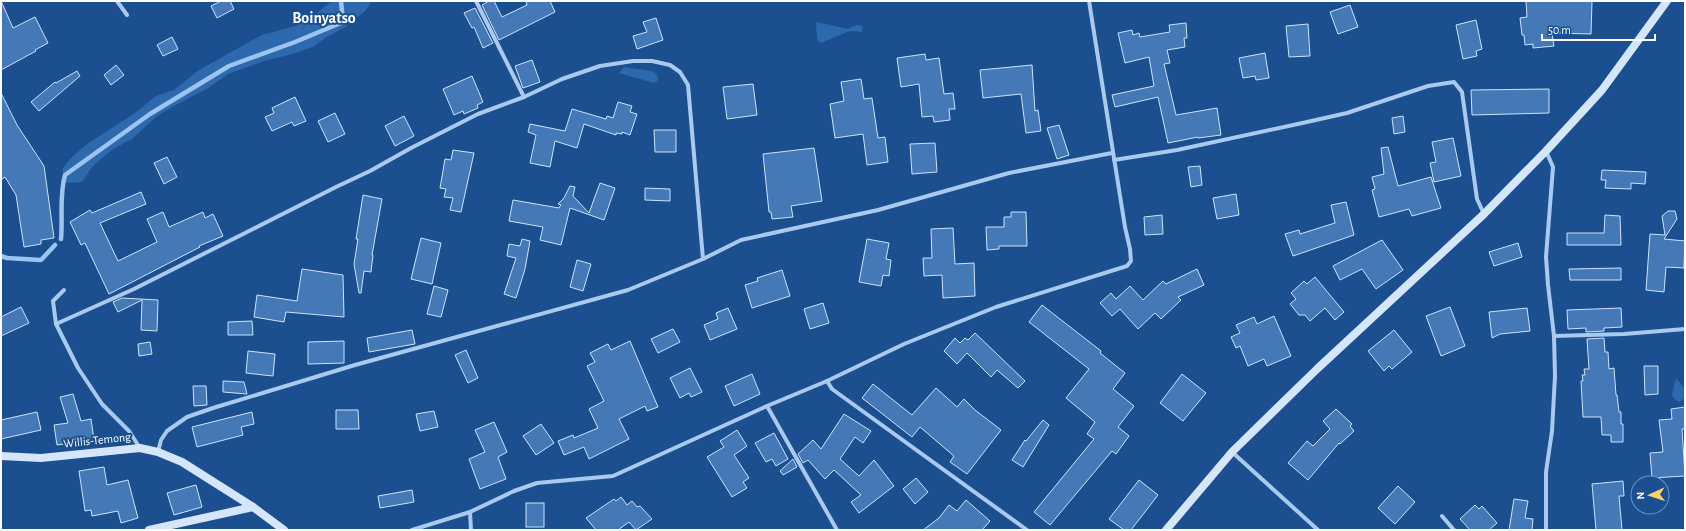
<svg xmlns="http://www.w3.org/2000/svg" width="1686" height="531" font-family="'Alegreya Sans',sans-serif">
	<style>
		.green { fill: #2e69ad }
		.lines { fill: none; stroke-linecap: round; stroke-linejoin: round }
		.stream { stroke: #9cc4f0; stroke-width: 4.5 }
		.building { fill: #4478b7; stroke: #cfe3fa }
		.minor { stroke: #a9c9ee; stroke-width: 4 }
		.secondary { stroke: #d6e6fa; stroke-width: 8 }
		.labels { text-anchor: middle; stroke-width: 4; stroke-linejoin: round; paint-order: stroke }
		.street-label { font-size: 12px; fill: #fff; stroke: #1b4f8f }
		.district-label { font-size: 16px; font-weight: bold; fill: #fff; stroke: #1b4f8f }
	</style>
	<rect width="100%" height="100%" fill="#1b4f8f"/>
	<g class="green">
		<polygon points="332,1 372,1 365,11 345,27 325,38 313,47 289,55 267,60 228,74 208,88 174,106 157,116 132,139 113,149 101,159 92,167 82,182 66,183 62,170 70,159 87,144 135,113 156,96 174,90 199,70 262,35 295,26 318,12"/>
		<polygon points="816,22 848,29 856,25 863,26 862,32 850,31 820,43 817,39"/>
		<polygon points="624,67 652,71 657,74 658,80 654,83 619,73"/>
		<polygon points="1676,378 1685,389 1684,398 1680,402 1674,399 1672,394"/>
	</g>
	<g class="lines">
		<g class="stream">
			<path d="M61 239C63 217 59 196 65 175L150 114 229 66 295 42 343 22 341 1"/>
			<polyline points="1,256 7,258 41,260 55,245"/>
		</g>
	</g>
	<g class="building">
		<polygon points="1,1 13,28 35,17 48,43 35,50 36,51 1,70"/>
		<polygon points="221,1 230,1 234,9 217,18 211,6"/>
		<polygon points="489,1 494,1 502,17 527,5 526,1 550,1 555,12 499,40 482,5"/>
		<polygon points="1526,1 1592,1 1591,34 1552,33 1554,46 1533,48 1533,44 1525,45 1524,35 1522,35 1520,18 1527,17"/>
		<polygon points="1350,5 1358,27 1338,34 1330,12"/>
		<polygon points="475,8 493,43 483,48 474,27 472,28 464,13"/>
		<polygon points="656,18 663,40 637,49 633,36 647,32 643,22"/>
		<polygon points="1476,20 1482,49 1476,51 1477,56 1463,59 1456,25"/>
		<polygon points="1186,23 1187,38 1184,38 1185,47 1167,50 1170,63 1164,64 1176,115 1217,108 1221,135 1198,138 1198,137 1168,143 1158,97 1115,107 1112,95 1154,86 1149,57 1125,63 1118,33 1132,30 1133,35 1139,33 1140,37 1170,32 1169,25"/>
		<polygon points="1308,24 1310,56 1289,57 1286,26"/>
		<polygon points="172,37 178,49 163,56 157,45"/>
		<polygon points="1265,53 1269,78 1256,80 1255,76 1243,78 1239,58"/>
		<polygon points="925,54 926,60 939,58 944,94 953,93 955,109 949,109 950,120 934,122 933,116 922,117 919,84 901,87 897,58"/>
		<polygon points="532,60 540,82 523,88 515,66"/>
		<polygon points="116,65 124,75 111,85 104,75"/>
		<polygon points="1032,65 1035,111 1038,110 1041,131 1026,133 1021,94 983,98 980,70"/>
		<polygon points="77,71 80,76 39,111 31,102 55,82 56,83"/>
		<polygon points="472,76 483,102 477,105 478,108 464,114 463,111 454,115 443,89"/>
		<polygon points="861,79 864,99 872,98 878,138 885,137 888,162 867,165 863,134 835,138 830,104 844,101 841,82"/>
		<polygon points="753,84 757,115 727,119 723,87"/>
		<polygon points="1549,89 1549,113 1472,115 1471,90"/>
		<polygon points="1,93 17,125 44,166 54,238 41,240 41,244 24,247 16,195 5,177 1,180"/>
		<polygon points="295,97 306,121 294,126 292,122 272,131 265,117 274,113 272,108"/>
		<polygon points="618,102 632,106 630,112 637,114 630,135 622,132 622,134 616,133 616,135 584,124 577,148 555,141 550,167 530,163 536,135 528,132 530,124 565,131 572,109 606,119 607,116 613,118"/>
		<polygon points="335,113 345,134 328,142 318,121"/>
		<polygon points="404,116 414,136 395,146 385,126"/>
		<polygon points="1403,116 1405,132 1394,134 1392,118"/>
		<polygon points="1059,125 1069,155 1057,159 1047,128"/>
		<polygon points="654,130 676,130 676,152 655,152"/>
		<polygon points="1453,138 1461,176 1434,182 1430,163 1436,162 1432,142"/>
		<polygon points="935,143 937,172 912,174 910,144"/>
		<polygon points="1388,147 1398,186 1431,177 1441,208 1412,216 1409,209 1379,217 1372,190 1375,189 1372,177 1384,174 1381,148"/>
		<polygon points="814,148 822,201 791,206 793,217 772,219 771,212 769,212 763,154"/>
		<polygon points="453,150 474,153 461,212 450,210 453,198 444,197 446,189 440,188 445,159 451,160"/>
		<polygon points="167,157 177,177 164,184 154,163"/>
		<polygon points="1200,166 1202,185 1191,187 1188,167"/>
		<polygon points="1602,170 1646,172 1645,184 1631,183 1631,189 1605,188 1606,180 1601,180"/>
		<polygon points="600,183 615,188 604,220 570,208 561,245 540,240 543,227 509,221 513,200 559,208 561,205 558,204 564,198 570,186 575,187 573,196 589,213"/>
		<polygon points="645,188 670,189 670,201 645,200"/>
		<polygon points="141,192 146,204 100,223 118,261 157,242 147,219 163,212 169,227 203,212 205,218 213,214 223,236 199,246 200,247 109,294 85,243 81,245 70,222 90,210 92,213"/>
		<polygon points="1236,194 1239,215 1217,219 1213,198"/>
		<polygon points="363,195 382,199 372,255 373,255 371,272 364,271 361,293 359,293 354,264 358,239 356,239"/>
		<polygon points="1346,202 1354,235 1293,256 1285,234 1299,230 1300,234 1335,223 1331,205"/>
		<polygon points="1668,211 1675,211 1677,219 1664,239 1685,241 1684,268 1666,267 1664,292 1646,290 1650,234 1665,235 1662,216"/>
		<polygon points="1011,212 1026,212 1027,246 999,246 999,249 987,250 986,227 1004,227 1004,217 1011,217"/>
		<polygon points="1162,215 1163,234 1145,235 1144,217"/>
		<polygon points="1605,215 1620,216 1621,245 1567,245 1567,233 1604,233"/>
		<polygon points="953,228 955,264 974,263 975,296 943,298 942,275 924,276 923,258 932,258 931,229"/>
		<polygon points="421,238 441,243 432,284 411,279"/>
		<polygon points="522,239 530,241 525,269 516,298 504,294 516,258 507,256 509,244 520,246"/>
		<polygon points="867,239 889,243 886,259 891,260 889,276 883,275 881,286 859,282"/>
		<polygon points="1382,240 1403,270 1376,289 1362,269 1340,280 1333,266"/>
		<polygon points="1518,243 1522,257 1494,266 1489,252"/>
		<polygon points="577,260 591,264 583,291 570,287"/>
		<polygon points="1621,268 1621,280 1570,280 1569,269"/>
		<polygon points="302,269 343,275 344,317 286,312 284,322 254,317 257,295 297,301"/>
		<polygon points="1197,269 1204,285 1178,297 1181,300 1161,319 1155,313 1138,329 1120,309 1112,316 1100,303 1111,293 1116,299 1130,286 1143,300 1163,281 1166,284"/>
		<polygon points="782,270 790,296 752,308 745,285 758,281 757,278"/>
		<polygon points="1315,277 1344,312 1335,320 1325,308 1310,321 1305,315 1299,315 1290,304 1296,299 1291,293 1304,281 1307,284"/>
		<polygon points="434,286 448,290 441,317 427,314"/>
		<polygon points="122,298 158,300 157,331 141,330 142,300 118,312 113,302"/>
		<polygon points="823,303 829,323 810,329 804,309"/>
		<polygon points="1042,305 1101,351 1100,353 1125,373 1113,389 1134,406 1118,427 1129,436 1116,454 1112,451 1050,525 1034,512 1094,439 1087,434 1095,422 1066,398 1089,369 1029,322"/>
		<polygon points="21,307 29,323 1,336 1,317"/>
		<polygon points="1450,307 1465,346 1441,356 1426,316"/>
		<polygon points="728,308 737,329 710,340 704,325 718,319 716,313"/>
		<polygon points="1527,308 1530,331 1500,334 1492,338 1489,312"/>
		<polygon points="1621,308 1622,327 1604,328 1604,331 1586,332 1586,328 1568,329 1567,310"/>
		<polygon points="1274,316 1291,356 1267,366 1264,359 1248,366 1240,346 1236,348 1231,337 1240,333 1236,325 1254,317 1257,324"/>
		<polygon points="252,321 253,335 228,335 228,322"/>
		<polygon points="673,329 680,342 658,353 651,339"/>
		<polygon points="412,330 415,344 369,352 367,338"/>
		<polygon points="1394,330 1412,352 1392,369 1389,366 1384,371 1368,351"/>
		<polygon points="975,333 1025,381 1018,388 997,370 991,377 967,353 957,364 944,351 955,338 960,343 965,338 968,340"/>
		<polygon points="1604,338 1605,352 1608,352 1609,369 1614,368 1616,395 1617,395 1619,412 1621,412 1621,424 1623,424 1623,442 1611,442 1611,435 1602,435 1601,417 1583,417 1581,381 1583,381 1582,375 1585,375 1584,369 1589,369 1587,339"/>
		<polygon points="344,341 344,363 308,364 308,342"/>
		<polygon points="630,341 658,407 647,411 645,406 619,419 629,439 589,459 584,447 564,455 558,441 573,435 574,438 598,428 589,409 604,401 587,366 595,362 590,353 608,344 611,350"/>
		<polygon points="150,342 152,354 139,356 138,344"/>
		<polygon points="466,350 478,378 468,383 455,355"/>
		<polygon points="248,351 275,354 273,376 246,373"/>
		<polygon points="1644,366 1658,366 1658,394 1645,395"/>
		<polygon points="690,368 702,392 691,397 689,393 680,398 670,378"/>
		<polygon points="752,374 760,394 734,406 725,386"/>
		<polygon points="1182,374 1206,393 1183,421 1160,403"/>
		<polygon points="223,381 244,382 247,394 223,392"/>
		<polygon points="873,384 912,415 936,388 957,407 964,399 975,410 1001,430 967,474 950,462 954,456 920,427 912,437 862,398"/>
		<polygon points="193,386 206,386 207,405 194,406"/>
		<polygon points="73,394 81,421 91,419 94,440 57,445 54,425 68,423 60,397"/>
		<polygon points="1685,407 1685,429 1682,429 1685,476 1652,478 1650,453 1663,452 1659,420 1672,419 1671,409"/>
		<polygon points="1336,409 1352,424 1350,426 1354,431 1340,444 1339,443 1308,480 1288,463 1307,441 1313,446 1330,429 1323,421"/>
		<polygon points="336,410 358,410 359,429 336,429"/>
		<polygon points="434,411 438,427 420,431 416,414"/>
		<polygon points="37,412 41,430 1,439 1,420"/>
		<polygon points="252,412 254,424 241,427 243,435 197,447 192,427"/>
		<polygon points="844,414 871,431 863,443 855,437 840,459 859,476 874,460 894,486 859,513 851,502 861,495 834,470 825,479 808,460 803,463 798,454 813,440 821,449"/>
		<polygon points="1043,420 1049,425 1023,467 1012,460 1025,440 1026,441"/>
		<polygon points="494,422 507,452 498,457 506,479 480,489 469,459 485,452 475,430"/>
		<polygon points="541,424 554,443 536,455 523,436"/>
		<polygon points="737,430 747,446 734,455 749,478 743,482 747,488 732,497 707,457 724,447 720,441"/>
		<polygon points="774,433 788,459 776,466 772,459 766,462 755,443"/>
		<polygon points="793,459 797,467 783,475 780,471"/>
		<polygon points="104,467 107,485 128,480 138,518 121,523 118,511 92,516 91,510 85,511 79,471"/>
		<polygon points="916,478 928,492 915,504 903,489"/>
		<polygon points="1139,480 1158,495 1131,530 1124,530 1109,519"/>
		<polygon points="1623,481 1624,496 1619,496 1622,530 1596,530 1592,484"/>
		<polygon points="196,485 202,507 174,515 167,493"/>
		<polygon points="1398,486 1415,502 1395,524 1378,508"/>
		<polygon points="412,490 414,502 380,508 378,496"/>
		<polygon points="621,497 627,505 632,501 637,507 640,506 652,519 636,530 629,522 618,530 596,530 586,518 614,499 616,501"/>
		<polygon points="1514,499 1528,501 1525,518 1533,519 1532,530 1509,530"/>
		<polygon points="966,500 990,521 982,530 923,530 939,518 949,505 957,511"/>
		<rect x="526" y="503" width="18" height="24"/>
		<polygon points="1475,505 1479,509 1482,506 1497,523 1489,530 1470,530 1460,519"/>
	</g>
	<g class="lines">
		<g class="minor">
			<polyline points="117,1 127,15"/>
			<polyline points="476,1 524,97"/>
			<polyline points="1546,151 1553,167 1546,257 1548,285 1554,336"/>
			<polyline points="1114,160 1177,150 1307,122 1347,113 1428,86 1454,82 1462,92 1477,199 1484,214"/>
			<polyline points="64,290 53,301 56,324 78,368 102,404 129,431 140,448"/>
			<polyline points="56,324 134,289 336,187 370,171 411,148 478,114 524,97 562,79 600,66 633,61 652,61 670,65 680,72 688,85 703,259"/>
			<polyline points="827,381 832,389 1027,530"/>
			<polyline points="767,406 837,530"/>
			<polyline points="158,452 161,440 167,431 187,417 213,408 355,365 628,290 703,259 741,240 878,210 1009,173 1112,153"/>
			<polyline points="1232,452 1318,530"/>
			<polyline points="470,512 471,530"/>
			<polyline points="1442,516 1454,530"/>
			<polyline points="412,530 470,512 514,491 537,483 613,476 767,406 827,381 904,344 996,307 1127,266 1131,261 1130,249 1125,227 1089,1"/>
			<polyline points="1546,530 1546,472 1552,431 1555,376 1554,336 1624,334 1685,329"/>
		</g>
		<g class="secondary">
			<polyline points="1,456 41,458 140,448 158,452 182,462 253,507 284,530"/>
			<polyline points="149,530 253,507"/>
			<polyline points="1166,530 1232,452 1317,369 1484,214 1546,151 1602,90 1667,1"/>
		</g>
	</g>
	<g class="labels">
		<g class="street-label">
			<text transform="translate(97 440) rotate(-6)" y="4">Willis-Temong</text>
		</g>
		<g class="district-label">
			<text x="324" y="23">Boinyatso</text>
		</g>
	</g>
	<rect width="1686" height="531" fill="none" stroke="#ffffff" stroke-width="4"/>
	<g transform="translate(1650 495) rotate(267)"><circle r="19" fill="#1b4f8f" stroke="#7695bc"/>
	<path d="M0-3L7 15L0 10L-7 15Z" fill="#ffd166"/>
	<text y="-6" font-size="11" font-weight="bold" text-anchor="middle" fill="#ffffff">N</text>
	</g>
	<path d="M1542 34v6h113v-6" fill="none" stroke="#ffffff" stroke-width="2"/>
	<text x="1548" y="34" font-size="12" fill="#ffffff" stroke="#1b4f8f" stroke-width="3" paint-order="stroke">50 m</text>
</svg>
